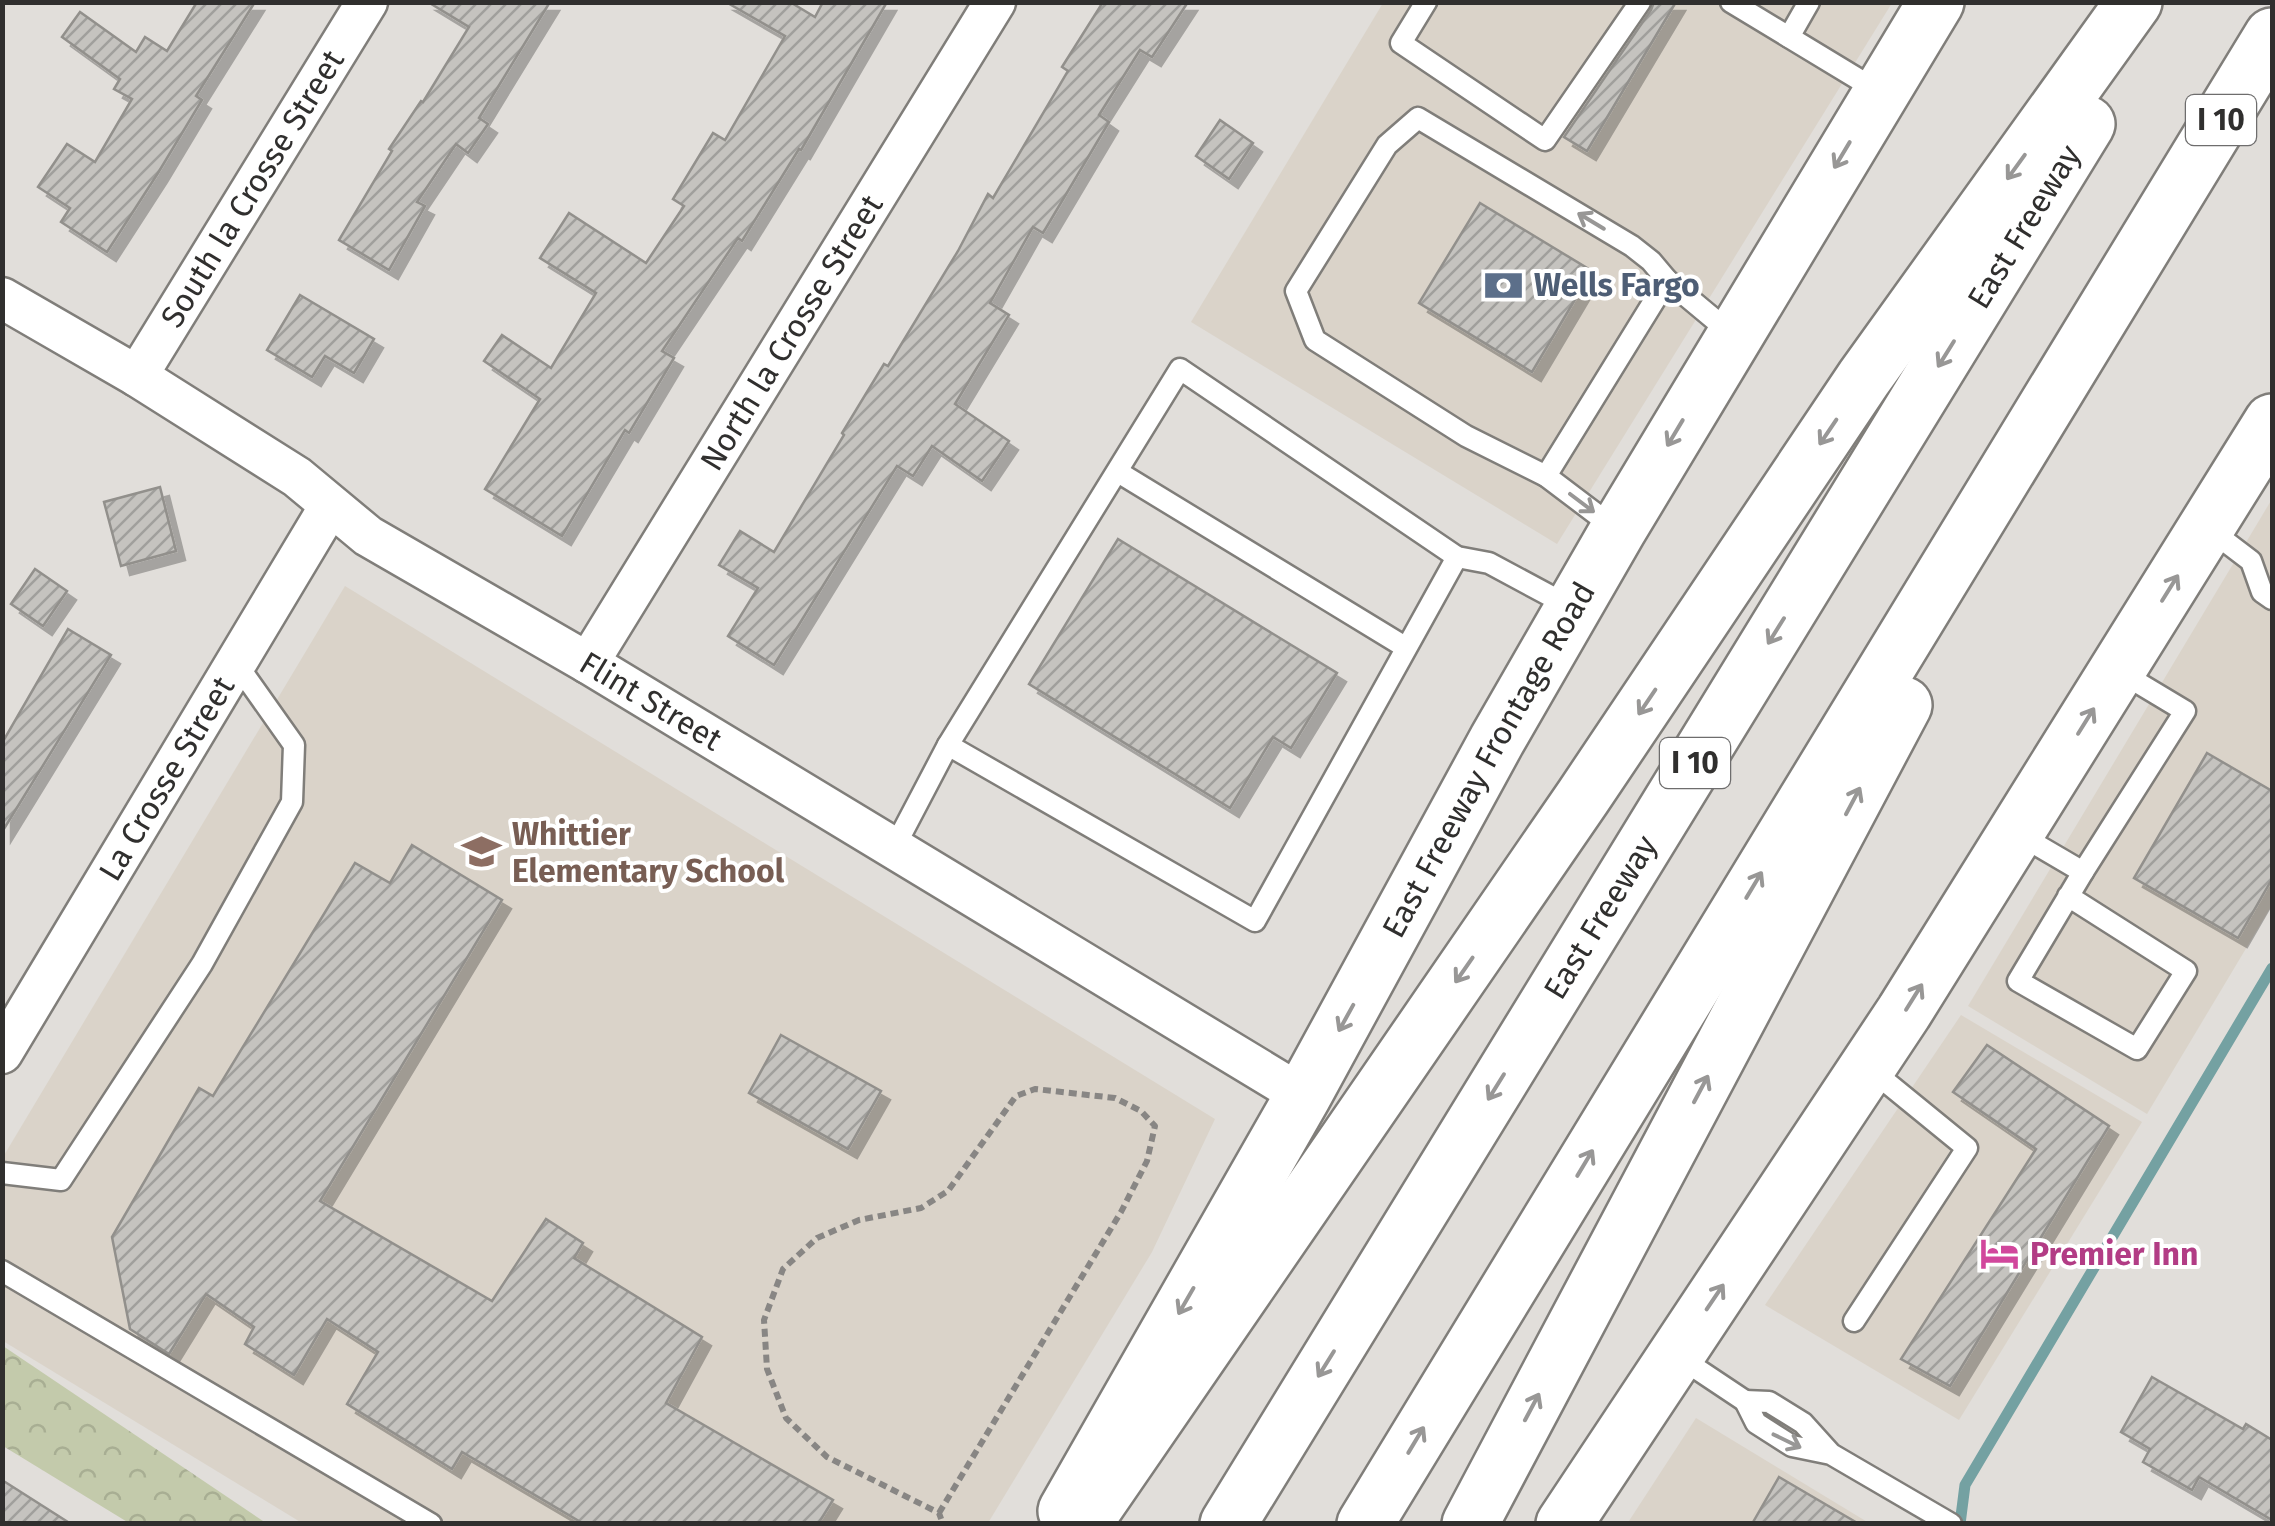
<svg xmlns="http://www.w3.org/2000/svg" width="2275" height="1526" font-family="'Fira Sans',sans-serif">
	<style>
		.built { fill: #dad3c9 }
		.forest { fill: url(#forest-crowns) }
		.lines { fill: none; stroke-linecap: round; stroke-linejoin: round }
		.stream { stroke: #74a1a2; stroke-width: 11 }
		.building { fill: url(#building-hatch); stroke: #92908c; stroke-width: 2.5; filter: url(#shadow) }
		.service-casing { stroke: #807e7a; stroke-width: 25 }
		.minor-casing { stroke: #807e7a; stroke-width: 45 }
		.secondary-casing { stroke: #807e7a; stroke-width: 60 }
		.motorway-casing { stroke: #807e7a; stroke-width: 60 }
		.path { stroke: #888684; stroke-width: 6; stroke-dasharray: 8 5; stroke-linecap: butt }
		.service { stroke: #fff; stroke-width: 20 }
		.minor { stroke: #fff; stroke-width: 40 }
		.secondary { stroke: #fff; stroke-width: 55 }
		.motorway { stroke: #fff; stroke-width: 55 }
		.oneway { stroke: #989796 }
		.labels { text-anchor: middle; stroke-width: 8; stroke-linejoin: round; paint-order: stroke }
		.shield { fill: #fff; stroke: #6e6d6d; stroke-width: 2.5 }
		.shield-label { font-size: 30px; font-weight: bold; fill: #302f2e }
		.street-label { font-size: 32px; fill: #302f2e; stroke: #fff }
		.service-label { font-size: 32px; font-weight: bold; fill: #4e5e75; stroke: #fff; text-anchor: start }
		.education-label { font-size: 32px; font-weight: bold; fill: #785e54; stroke: #fff; text-anchor: start }
		.hotel-label { font-size: 32px; font-weight: bold; fill: #b23c85; stroke: #fff; text-anchor: start }
	</style>
	<defs>
		<pattern id="forest-crowns" width="20" height="18" patternUnits="userSpaceOnUse" patternTransform="scale(2.5)"><rect width="20" height="18" fill="#c3caab"/><path d="M2 6a3 3 0 1 1 6 0M12 15a3 3 0 1 1 6 0" fill="none" stroke="#a8ae93"/></pattern>
		<pattern id="building-hatch" width="6" height="6" patternUnits="userSpaceOnUse" patternTransform="scale(2.5)"><rect width="6" height="6" fill="#c5c3bf"/><path d="M-1 1l2-2M0 6l6-6M5 7l2-2" fill="none" stroke="#a09f9c"/></pattern>
		<filter id="shadow"><feDropShadow dx="9" dy="9" stdDeviation="0" flood-color="#0004"/></filter>
	</defs>
	<rect width="100%" height="100%" fill="#e1deda"/>
	<g class="built">
		<polygon points="1383,3 1892,3 1557,544 1191,322"/>
		<polygon points="2272,499 2272,905 2147,1114 1968,1006"/>
		<polygon points="345,586 1215,1119 1152,1252 988,1523 302,1523 3,1341 3,1157"/>
		<polygon points="1961,1015 2142,1122 1959,1420 1765,1305"/>
		<polygon points="1696,1418 1869,1523 1627,1524"/>
	</g>
	<polygon class="forest" points="3,1346 266,1523 129,1523 3,1446"/>
	<g class="lines">
		<polyline class="stream" points="1960,1524 1965,1485 2272,968"/>
	</g>
	<g class="building">
		<polygon points="197,2 255,2 196,96 202,100 158,173 107,252 61,222 70,208 38,187 67,144 95,162 132,99 114,89 120,79 62,37 80,12 136,52 145,37 167,51"/>
		<polygon points="428,2 550,2 479,118 488,124 468,153 456,144 417,202 425,206 389,270 339,240 392,151 389,149 421,101 423,102 469,27"/>
		<polygon points="726,2 790,2 815,17 823,2 887,2 801,150 799,149 742,241 738,238 662,351 674,358 629,433 625,430 562,536 485,489 540,399 484,361 502,335 551,368 596,293 540,258 569,213 646,263 684,206 673,199 713,133 725,140 785,36"/>
		<polygon points="1103,2 1188,2 1152,57 1140,50 1099,115 1109,122 1043,233 1033,227 990,303 1009,315 955,404 1009,441 982,481 932,446 913,476 897,466 774,665 728,636 758,588 719,565 740,531 774,552 844,435 842,433 884,364 888,366 958,251 988,194 993,198 1068,71 1062,67"/>
		<polygon points="1654,2 1676,2 1587,151 1564,137 1651,10"/>
		<polygon points="1220,120 1253,143 1229,179 1196,156"/>
		<polygon points="1480,203 1592,271 1532,372 1419,303"/>
		<polygon points="300,295 374,339 354,373 325,356 312,377 267,350"/>
		<polygon points="160,487 176,551 121,566 104,502"/>
		<polygon points="1118,539 1337,673 1291,748 1273,737 1230,808 1029,684"/>
		<polygon points="35,569 67,591 43,626 11,604"/>
		<polygon points="68,629 111,655 2,832 2,743"/>
		<polygon points="2207,753 2272,791 2272,879 2238,938 2134,878"/>
		<polygon points="412,845 502,900 320,1201 492,1301 546,1219 583,1243 574,1258 702,1337 666,1403 833,1500 818,1524 584,1524 462,1452 452,1469 347,1404 378,1352 327,1319 294,1375 245,1344 254,1327 206,1294 169,1354 130,1329 112,1237 199,1088 213,1096 355,863 390,883"/>
		<polygon points="781,1035 881,1091 848,1149 749,1093"/>
		<polygon points="1987,1045 2109,1126 1950,1386 1901,1359 2036,1149 1953,1092"/>
		<polygon points="2152,1377 2243,1429 2246,1424 2272,1440 2272,1520 2199,1477 2192,1490 2143,1462 2150,1449 2121,1432"/>
		<polygon points="1779,1477 1859,1524 1752,1524"/>
		<polygon points="2,1480 71,1524 2,1524"/>
	</g>
	<g class="lines">
		<defs>
			<g id="service">
				<polyline points="1426,2 1401,43 1545,140 1640,2"/>
				<polyline points="1731,2 1878,91"/>
				<polyline points="1789,37 1809,2"/>
				<polyline points="1118,472 1405,647"/>
				<polyline points="1546,476 1667,280 1733,335"/>
				<polyline points="1616,529 1546,476 1466,436 1315,340 1296,291 1387,145 1418,118 1632,246 1651,261 1667,280"/>
				<polyline points="2209,529 2251,561 2262,592 2272,599"/>
				<polyline points="948,745 1255,921 1457,557"/>
				<polyline points="2018,834 2083,872 2185,711 2120,672"/>
				<polyline points="894,848 948,745 1180,369 1457,557 1489,563 1571,607"/>
				<polyline points="2068,896 2186,971 2137,1049 2018,981 2083,872"/>
				<polyline points="2,1173 61,1180 202,964 292,802 294,745 236,663"/>
				<polyline points="2,1271 431,1524"/>
				<polyline points="1854,1321 1967,1148 1869,1068"/>
				<polyline points="1676,1355 1745,1401"/>
				<polyline points="1831,1454 1803,1423 1769,1402 1745,1401 1756,1423 1792,1446 1831,1454 1951,1524"/>
			</g>
			<g id="minor">
				<path id="s1" d="M2 298 137 376 297 477 368 536 588 663 1303 1096"/>
				<path id="s2" d="M137 376 367 2"/>
				<path id="s3" d="M588 663 995 2"/>
				<path id="s4" d="M2 1053 330 506"/>
			</g>
			<g id="secondary">
				<path id="s5" d="M1066 1511 1303 1096 1497 740 1618 530 1936 2"/>
				<polyline points="1564,1524 1904,1012 2272,422"/>
			</g>
			<g id="motorway">
				<polyline points="1083,1524 1583,797 1864,378 2134,2"/>
				<path id="s6" d="M1228 1524 2087 124"/>
				<polyline points="1365,1524 2272,36"/>
				<polyline points="1470,1524 1904,705"/>
			</g>
		</defs>
		<use href="#service" class="service-casing"/>
		<use href="#minor" class="minor-casing"/>
		<use href="#secondary" class="secondary-casing"/>
		<use href="#motorway" class="motorway-casing"/>
		<polyline class="path" points="939,1513 1121,1212 1147,1161 1155,1126 1141,1111 1115,1098 1035,1089 1016,1096 948,1191 921,1208 859,1220 817,1238 783,1269 764,1320 767,1369 786,1418 827,1457 939,1513 943,1524"/>
		<use href="#service" class="service"/>
		<use href="#minor" class="minor"/>
		<use href="#secondary" class="secondary"/>
		<use href="#motorway" class="motorway"/>
	</g>
	<defs><path id="oneway-shaft" d="M-6 0H5M1.5-3L5.5 0L1.5 3" fill="none" stroke-width="1.6" stroke-linecap="round" stroke-linejoin="round" transform="scale(2.5)"/></defs>
	<g class="oneway">
		<use href="#oneway-shaft" transform="translate(1842 155) rotate(121)"/>
		<use href="#oneway-shaft" transform="translate(2016 167) rotate(126)"/>
		<use href="#oneway-shaft" transform="translate(1591 221) rotate(-149)"/>
		<use href="#oneway-shaft" transform="translate(1946 354) rotate(122)"/>
		<use href="#oneway-shaft" transform="translate(1828 432) rotate(124)"/>
		<use href="#oneway-shaft" transform="translate(1675 433) rotate(121)"/>
		<use href="#oneway-shaft" transform="translate(1582 503) rotate(37)"/>
		<use href="#oneway-shaft" transform="translate(2170 588) rotate(-58)"/>
		<use href="#oneway-shaft" transform="translate(1776 631) rotate(122)"/>
		<use href="#oneway-shaft" transform="translate(1647 702) rotate(124)"/>
		<use href="#oneway-shaft" transform="translate(2086 721) rotate(-58)"/>
		<use href="#oneway-shaft" transform="translate(1853 801) rotate(-62)"/>
		<use href="#oneway-shaft" transform="translate(1754 885) rotate(-59)"/>
		<use href="#oneway-shaft" transform="translate(1464 970) rotate(125)"/>
		<use href="#oneway-shaft" transform="translate(1914 997) rotate(-58)"/>
		<use href="#oneway-shaft" transform="translate(1346 1018) rotate(119)"/>
		<use href="#oneway-shaft" transform="translate(1496 1087) rotate(122)"/>
		<use href="#oneway-shaft" transform="translate(1701 1089) rotate(-62)"/>
		<use href="#oneway-shaft" transform="translate(1585 1163) rotate(-59)"/>
		<use href="#oneway-shaft" transform="translate(1715 1297) rotate(-56)"/>
		<use href="#oneway-shaft" transform="translate(1186 1301) rotate(120)"/>
		<use href="#oneway-shaft" transform="translate(1326 1364) rotate(122)"/>
		<use href="#oneway-shaft" transform="translate(1532 1407) rotate(-62)"/>
		<use href="#oneway-shaft" transform="translate(1416 1440) rotate(-59)"/>
		<use href="#oneway-shaft" transform="translate(1787 1441) rotate(26)"/>
	</g>
	<defs>
		<symbol id="bank-bare" viewBox="-9 -9 18 18"><path d="M-6-4H6V4H-6ZM0-2.3a2.3 2.3 0 1 0 0 4.6a2.3 2.3 0 1 0 0-4.6Z" fill="#5c6f8a" stroke="#fff" stroke-width="2.5" paint-order="stroke"/></symbol>
		<symbol id="school-bare" viewBox="-9 -9 18 18"><path d="M0-5L7-2L0 1L-7-2ZM-4 1L0 2.5L4 1V4Q0 6-4 4Z" fill="#8d6e63" stroke="#fff" stroke-width="2.5" paint-order="stroke"/></symbol>
		<symbol id="hotel-bare" viewBox="-9 -9 18 18"><path d="M-6-4.5h1.5V1H6V5H4.5V3h-9V5H-6ZM-4 0a1.8 1.8 0 1 1 3.6 0ZM.5 0V-2.5h3Q6-2.5 6 0Z" fill="#d1479c" stroke="#fff" stroke-width="2.5" paint-order="stroke"/></symbol>
	</defs>
	<g fill-rule="evenodd">
		<use href="#bank-bare" x="1476" y="258" width="55" height="55"/>
		<use href="#school-bare" x="454" y="824" width="55" height="55"/>
		<use href="#hotel-bare" x="1972" y="1226" width="55" height="55"/>
	</g>
	<g class="labels">
		<g class="shield">
			<rect x="2186" y="95" width="70" height="50" rx="8"/>
			<rect x="1660" y="738" width="70" height="50" rx="8"/>
		</g>
		<g class="shield-label">
			<text x="2221" y="130">I 10</text>
			<text x="1695" y="773">I 10</text>
		</g>
		<g class="street-label">
			<text dy="11" stroke="none"><textPath href="#s2" startOffset="220">South la Crosse Street</textPath></text>
			<text dy="11" stroke="none"><textPath href="#s6" startOffset="1522">East Freeway</textPath></text>
			<text dy="11" stroke="none"><textPath href="#s3" startOffset="388">North la Crosse Street</textPath></text>
			<text dy="11" stroke="none"><textPath href="#s1" startOffset="765">Flint Street</textPath></text>
			<text dy="11" stroke="none"><textPath href="#s5" startOffset="862">East Freeway Frontage Road</textPath></text>
			<text dy="11" stroke="none"><textPath href="#s4" startOffset="320">La Crosse Street</textPath></text>
			<text dy="11" stroke="none"><textPath href="#s6" startOffset="712">East Freeway</textPath></text>
		</g>
		<g class="service-label">
			<text x="1534" y="296">Wells Fargo</text>
		</g>
		<g class="education-label">
			<text x="512" y="845">Whittier<tspan x="512" dy="37">Elementary School</tspan></text>
		</g>
		<g class="hotel-label">
			<text x="2030" y="1265">Premier Inn</text>
		</g>
	</g>
	<rect width="2275" height="1526" fill="none" stroke="#302f2e" stroke-width="10"/>
</svg>
